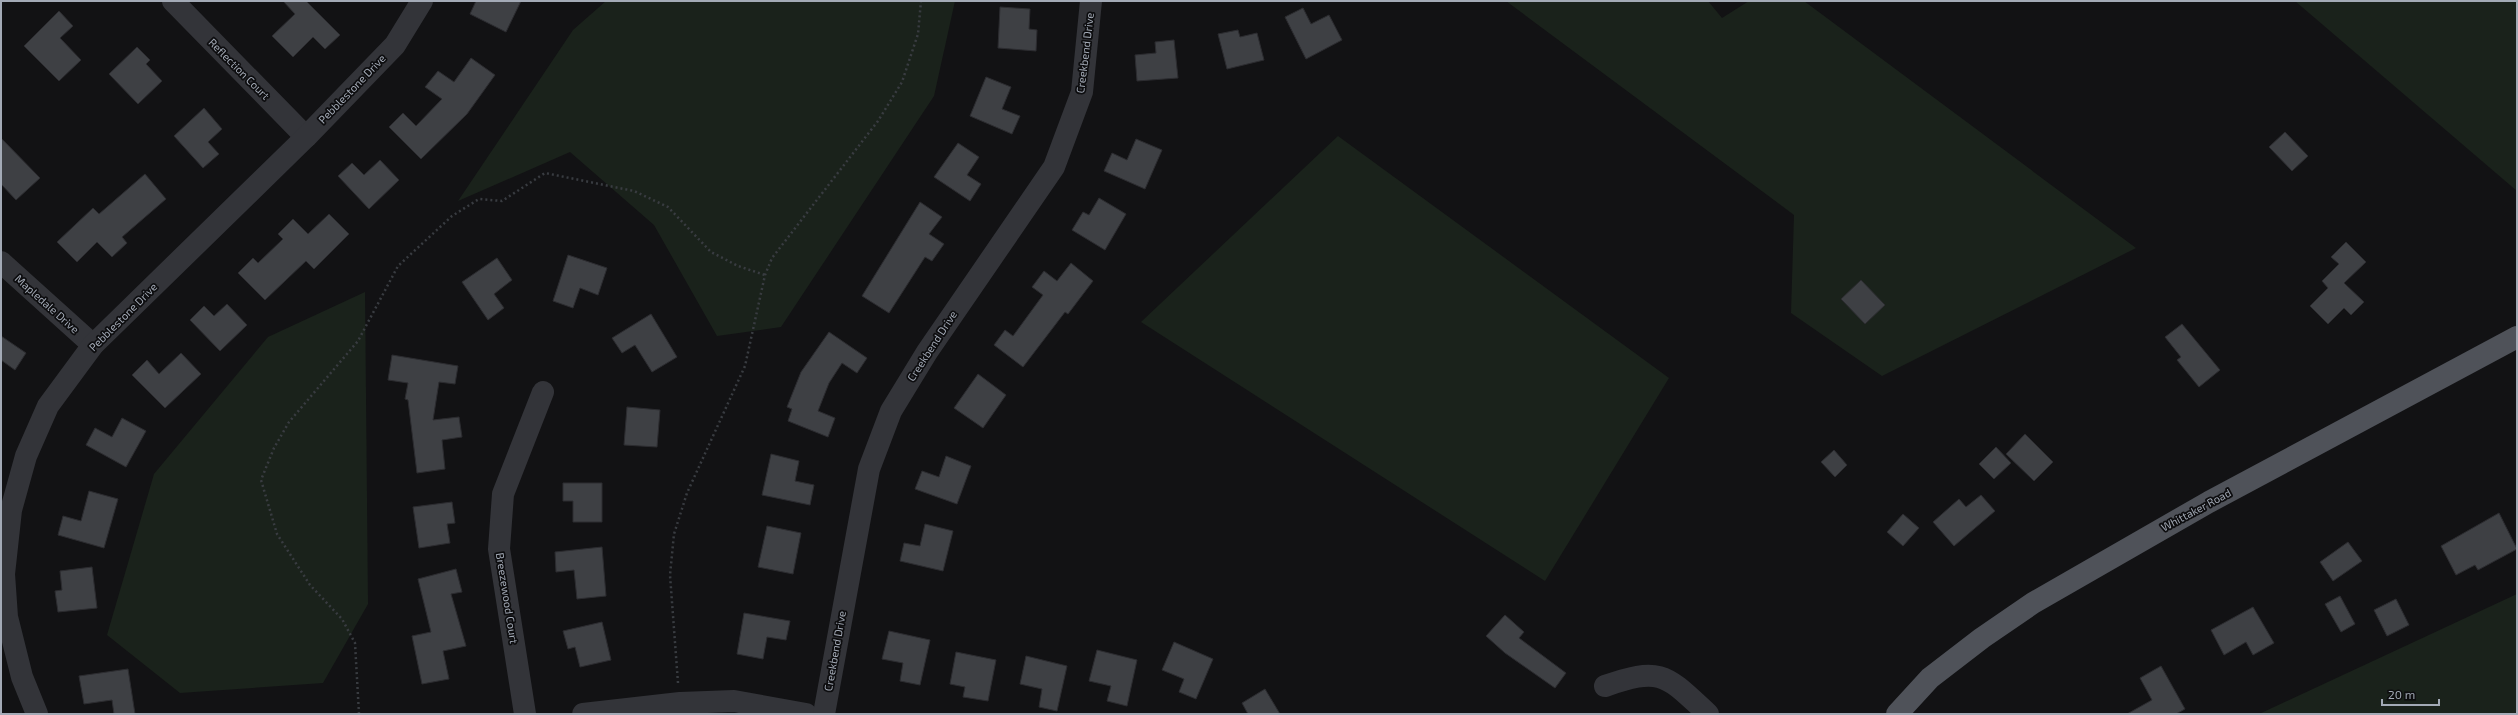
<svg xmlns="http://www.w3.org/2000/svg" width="2518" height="715" font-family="'Exo 2',sans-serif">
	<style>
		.green { fill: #1a221b }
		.building { fill: #3e4044; stroke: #2c2c30 }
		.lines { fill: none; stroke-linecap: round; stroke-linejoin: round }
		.path { stroke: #393c41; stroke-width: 2.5; stroke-dasharray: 2 3; stroke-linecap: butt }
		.minor { stroke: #333439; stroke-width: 22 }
		.major { stroke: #4f5259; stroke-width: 22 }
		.labels { text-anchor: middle; stroke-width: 3.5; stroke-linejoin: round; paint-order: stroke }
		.street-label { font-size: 11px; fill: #a3aab6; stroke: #0d0d0f }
	</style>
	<rect width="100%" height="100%" fill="#121214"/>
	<g class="green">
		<polygon points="606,1 955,1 934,96 781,327 717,336 654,225 570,152 458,201 573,30"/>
		<polygon points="1506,1 1708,1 1722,18 1749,1 1804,1 2136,248 1882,376 1791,313 1794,215"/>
		<polygon points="2295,1 2517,1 2517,191"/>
		<polygon points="1338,136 1669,378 1545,581 1141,322"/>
		<polygon points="365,292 368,604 323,683 180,693 107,635 154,474 268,337"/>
		<polygon points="2517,594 2517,714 2259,714"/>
	</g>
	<g class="building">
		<polygon points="283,1 306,1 340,35 325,49 313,37 293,57 272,36 295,14"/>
		<polygon points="476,1 521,1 506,32 470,14"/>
		<polygon points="1000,7 1030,9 1029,29 1037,30 1036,51 998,48"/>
		<polygon points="1303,8 1311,24 1329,15 1342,40 1306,59 1285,17"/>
		<polygon points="59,11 73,26 60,38 81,60 59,81 24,46"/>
		<polygon points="1238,30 1240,37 1257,33 1264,60 1227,69 1218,34"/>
		<polygon points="1174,40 1178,78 1137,81 1135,55 1156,53 1155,42"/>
		<polygon points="137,47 150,60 146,64 162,81 138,104 109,74"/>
		<polygon points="471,58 495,75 467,114 421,159 389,127 403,113 416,126 442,99 425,87 438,71 454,82"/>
		<polygon points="986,77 1011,87 1002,109 1020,116 1012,134 970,116"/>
		<polygon points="204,108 222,129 208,142 219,154 203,168 174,136"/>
		<polygon points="2285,132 2308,156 2292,171 2269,147"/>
		<polygon points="1,138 40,178 16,200 1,184"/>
		<polygon points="1136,139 1162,150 1145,189 1104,171 1112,153 1127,160"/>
		<polygon points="958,143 979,157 967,175 981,184 970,201 934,177"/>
		<polygon points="380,160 399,180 369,209 338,176 352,163 364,175"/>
		<polygon points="145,174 166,199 122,237 127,243 112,257 97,242 77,262 57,242 93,208 99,214"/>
		<polygon points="1099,198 1126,214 1105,250 1072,230 1083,212 1089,215"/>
		<polygon points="920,202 942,217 929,234 944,244 932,261 925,257 889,313 862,296"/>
		<polygon points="329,214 349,234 314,269 306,261 265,300 238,273 253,258 258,263 283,239 278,234 293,219 308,234"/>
		<polygon points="2346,242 2366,262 2344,283 2364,302 2351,315 2344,308 2328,324 2310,306 2328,288 2322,281 2339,264 2331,257"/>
		<polygon points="568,255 607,268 598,295 580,288 573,308 553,301"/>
		<polygon points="497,258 512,280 494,294 504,308 488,320 462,282"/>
		<polygon points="1071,263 1093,281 1068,314 1065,312 1023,367 994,345 1005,330 1013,336 1043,295 1032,287 1044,271 1057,281"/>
		<polygon points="1861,280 1885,305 1865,324 1841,299"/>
		<polygon points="227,304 247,325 220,351 190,320 204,306 214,316"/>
		<polygon points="651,314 677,357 652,372 635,345 622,353 612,338"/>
		<polygon points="2182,324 2220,370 2199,387 2177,360 2181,357 2165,337"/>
		<polygon points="829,332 867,358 857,373 842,363 829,383 818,411 835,418 828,437 788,421 792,409 787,407 801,372"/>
		<polygon points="1,336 26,353 15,370 1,360"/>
		<polygon points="181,353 201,374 165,408 132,375 147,360 159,374"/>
		<polygon points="392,355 458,366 455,384 439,382 433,420 459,417 462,437 442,440 445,469 417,473 408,400 405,399 408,383 388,380"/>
		<polygon points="978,374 1006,395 983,428 954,408"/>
		<polygon points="627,407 660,410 657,447 624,445"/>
		<polygon points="122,418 146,431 126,467 86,445 95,428 112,437"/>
		<polygon points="2025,434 2053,462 2034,481 2006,454"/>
		<polygon points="1996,447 2011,463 1994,479 1979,464"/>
		<polygon points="1834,450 1847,465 1835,477 1821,462"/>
		<polygon points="771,454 799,461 795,481 814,485 810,505 762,495"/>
		<polygon points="946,456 971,466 957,504 915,489 922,471 939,477"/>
		<polygon points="563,483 602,483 602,522 573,522 573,501 563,501"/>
		<polygon points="89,491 118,499 104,548 58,535 63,516 81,521"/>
		<polygon points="1981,495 1995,511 1954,546 1933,522 1959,499 1966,507"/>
		<polygon points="452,502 455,523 447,524 450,543 419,548 413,507"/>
		<polygon points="2499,513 2517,549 2478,570 2475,565 2456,575 2441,546"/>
		<polygon points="1903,514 1919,528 1903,546 1887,532"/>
		<polygon points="925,524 953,531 943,571 900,561 904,543 920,546"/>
		<polygon points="767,526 801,533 793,574 758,567"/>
		<polygon points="2348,542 2362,561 2333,581 2320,562"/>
		<polygon points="602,547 606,596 577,599 574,570 556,572 555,552"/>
		<polygon points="92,567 97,608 58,612 55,591 62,590 60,571"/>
		<polygon points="456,569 462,592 451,594 466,646 443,651 449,679 422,684 412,636 431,632 418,579"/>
		<polygon points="2340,596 2355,624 2341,632 2325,604"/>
		<polygon points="2396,599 2409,625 2387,636 2374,610"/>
		<polygon points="2253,607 2274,643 2253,655 2246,642 2224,655 2211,630"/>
		<polygon points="744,613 790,621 786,640 767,637 763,659 737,654"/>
		<polygon points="1505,615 1524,632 1519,638 1566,673 1555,688 1505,653 1486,636"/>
		<polygon points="602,622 611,660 580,667 575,647 568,649 563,631"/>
		<polygon points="889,631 930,640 920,685 900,681 903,663 882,659"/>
		<polygon points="1174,642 1213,659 1196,699 1179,692 1184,679 1162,670"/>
		<polygon points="1097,650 1137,660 1127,706 1107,701 1111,686 1089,681"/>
		<polygon points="956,652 996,660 988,701 963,697 965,687 950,684"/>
		<polygon points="1026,656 1067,666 1057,711 1039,707 1042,689 1020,684"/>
		<polygon points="2161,666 2185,709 2176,714 2127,714 2152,700 2140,678"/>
		<polygon points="128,669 135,714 114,714 112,700 84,704 79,676"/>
		<polygon points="1265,689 1280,714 1248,714 1242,703"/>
	</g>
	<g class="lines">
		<g class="path">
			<polyline points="678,683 670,575 674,534 687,493 745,366 765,275 772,258 878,121 902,82 918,34 921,1"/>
			<polyline points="359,714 355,643 342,619 310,585 277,534 261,480 274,448 289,422 358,341 398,266 452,216 479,199 502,201 545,173 634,191 668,207 711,252 738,266 765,275"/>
		</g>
		<g class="minor">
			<polyline points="173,1 306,137"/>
			<polyline points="1,262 93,345"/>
			<path d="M1605 686C1662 666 1666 675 1708 714"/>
			<polyline points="37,714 22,677 7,617 4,574 11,510 26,456 48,406 93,345 306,137 395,45 422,1"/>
			<polyline points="525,714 499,549 503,494 543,392"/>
			<polyline points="583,714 680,703 734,701 806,714"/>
			<polyline points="824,714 869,469 891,411 927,352 1054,167 1082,92 1091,1"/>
		</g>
		<polyline class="major" points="1897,714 1930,678 1982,638 2033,603 2209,502 2517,337"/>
	</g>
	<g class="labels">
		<g class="street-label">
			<text transform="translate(1085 53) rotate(-83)" y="4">Creekbend Drive</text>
			<text transform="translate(239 69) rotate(45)" y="4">Reflection Court</text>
			<text transform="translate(352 89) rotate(-46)" y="4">Pebblestone Drive</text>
			<text transform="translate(47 304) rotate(42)" y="4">Mapledale Drive</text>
			<text transform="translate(123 317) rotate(-45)" y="4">Pebblestone Drive</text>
			<text transform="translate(932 346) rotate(-57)" y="4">Creekbend Drive</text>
			<text transform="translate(2196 510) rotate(-28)" y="4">Whittaker Road</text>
			<text transform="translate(507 598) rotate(81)" y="4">Breezewood Court</text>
			<text transform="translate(835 651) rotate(-80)" y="4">Creekbend Drive</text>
		</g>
	</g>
	<rect width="2518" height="715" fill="none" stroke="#a3aab6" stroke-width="4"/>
	<path d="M2382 699v6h57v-6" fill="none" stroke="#a3aab6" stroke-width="2"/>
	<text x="2388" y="699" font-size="12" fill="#a3aab6" stroke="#0d0d0f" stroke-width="3" paint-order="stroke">20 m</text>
</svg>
